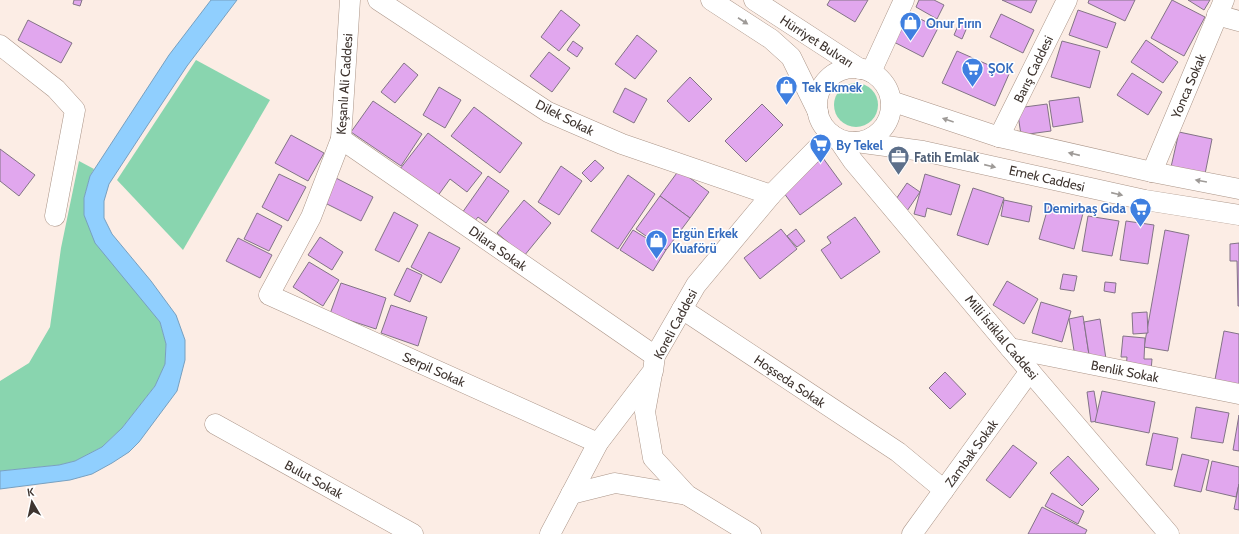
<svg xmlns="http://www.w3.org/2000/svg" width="1239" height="534" font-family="Cabin,sans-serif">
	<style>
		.green { fill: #89d5af }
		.water { fill: #90cffe; stroke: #77a0c0 }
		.building { fill: #e1a7ee; stroke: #837486 }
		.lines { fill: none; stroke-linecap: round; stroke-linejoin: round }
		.minor-casing { stroke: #ab9588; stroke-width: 21 }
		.minor { stroke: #fff; stroke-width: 20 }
		.oneway { fill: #9e9a97 }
		.labels { text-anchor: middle; stroke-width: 3; stroke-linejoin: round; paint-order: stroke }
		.shop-label { font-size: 13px; font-weight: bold; fill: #366cbe; stroke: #fff; text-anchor: start }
		.street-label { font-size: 13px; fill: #3e342f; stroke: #fff }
		.service-label { font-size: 13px; font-weight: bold; fill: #4e5e75; stroke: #fff; text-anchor: start }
	</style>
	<rect width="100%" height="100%" fill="#fcede5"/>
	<g class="green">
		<polygon points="196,60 270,100 183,250 117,180"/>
		<circle cx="856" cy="105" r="22"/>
		<polygon points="79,161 94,169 90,176 84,198 84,215 139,295 160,322 166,344 165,364 155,386 122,428 102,447 75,461 59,465 0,471 0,381 29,363 50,327 61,248"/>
	</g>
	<polygon class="water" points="211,0 237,0 187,66 147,126 109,184 104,201 104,218 112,234 151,281 176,315 185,340 185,360 177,391 139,442 129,452 112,463 92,474 70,480 0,489 0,471 59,465 75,461 102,447 122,428 155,386 165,364 166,344 160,322 95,243 84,215 84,198 90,176 169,55"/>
	<g class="building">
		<polygon points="74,0 82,0 80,6 73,4"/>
		<polygon points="830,0 868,0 855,22 827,5"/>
		<polygon points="919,0 934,0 944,5 937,19 916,7"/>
		<polygon points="1002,0 1037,0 1031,13"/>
		<polygon points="1089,0 1135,0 1125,21 1088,3"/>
		<polygon points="1172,0 1205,17 1184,56 1151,38"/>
		<polygon points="1188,0 1210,0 1204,10"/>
		<polygon points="561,10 580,25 559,51 541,37"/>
		<polygon points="1078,10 1116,23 1107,48 1069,35"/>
		<polygon points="905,11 938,28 923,57 890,40"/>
		<polygon points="1001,14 1034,30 1023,53 990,37"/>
		<polygon points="28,20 72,43 61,63 18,40"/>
		<polygon points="960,21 968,25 962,39 954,35"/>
		<polygon points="637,35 657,51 635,79 615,64"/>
		<polygon points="1146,40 1178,62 1163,83 1131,62"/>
		<polygon points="573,41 583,48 577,57 567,50"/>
		<polygon points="1062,41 1100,51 1090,88 1051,77"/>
		<polygon points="957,51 1009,74 995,106 942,83"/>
		<polygon points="549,52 570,68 552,92 530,76"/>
		<polygon points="404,63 418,75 395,103 381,92"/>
		<polygon points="1132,73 1162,92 1148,115 1117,95"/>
		<polygon points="690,77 712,99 689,122 667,101"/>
		<polygon points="439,87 461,100 445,128 423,115"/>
		<polygon points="625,88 647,99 634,123 613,112"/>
		<polygon points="1079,97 1083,122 1053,127 1049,101"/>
		<polygon points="373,101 422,134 401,166 351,132"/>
		<polygon points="762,104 783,125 746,162 725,141"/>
		<polygon points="1047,104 1051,131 1021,135 1017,108"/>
		<polygon points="474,107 522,143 500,173 451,136"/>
		<polygon points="1179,132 1212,139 1205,174 1171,167"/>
		<polygon points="428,133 482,173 467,192 450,179 437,197 400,169"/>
		<polygon points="291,135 324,153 308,181 275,163"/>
		<polygon points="0,149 35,175 19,196 0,181"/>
		<polygon points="823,158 842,184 800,215 781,189"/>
		<polygon points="595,160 604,168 591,182 582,173"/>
		<polygon points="561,166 582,181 559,215 538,202"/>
		<polygon points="679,170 709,192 690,218 660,196"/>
		<polygon points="279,174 306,187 288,221 262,207"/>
		<polygon points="925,174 960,185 951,215 927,208 925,217 914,214"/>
		<polygon points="628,175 655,194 618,249 591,231"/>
		<polygon points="488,176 509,191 486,223 478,217 474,222 462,213"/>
		<polygon points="334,177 373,197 361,221 321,201"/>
		<polygon points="907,183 920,192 907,211 894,202"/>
		<polygon points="973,188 1004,198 988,245 957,235"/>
		<polygon points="660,196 690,218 666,250 636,229"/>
		<polygon points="524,200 551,223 524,256 497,233"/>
		<polygon points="1004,200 1032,206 1029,222 1001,216"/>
		<polygon points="1049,204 1083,213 1074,249 1039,239"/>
		<polygon points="394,212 418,225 399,262 375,250"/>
		<polygon points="257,213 282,226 269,251 244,239"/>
		<polygon points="1088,216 1119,221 1112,256 1082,251"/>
		<polygon points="855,217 880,252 841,279 821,250 831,243 827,237"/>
		<polygon points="1126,221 1154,225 1148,264 1120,260"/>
		<polygon points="781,229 797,249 760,279 744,258"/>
		<polygon points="796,229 805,241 797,247 787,236"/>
		<polygon points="633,230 666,250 653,271 620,250"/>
		<polygon points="1165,230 1189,235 1168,351 1144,347"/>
		<polygon points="429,232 460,248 441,283 411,267"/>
		<polygon points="320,237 343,252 332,270 308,255"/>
		<polygon points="238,238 272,255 260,278 226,261"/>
		<polygon points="1239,243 1239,306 1238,306 1237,261 1230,261 1230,244"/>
		<polygon points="309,262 339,280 323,306 293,287"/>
		<polygon points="407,268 422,275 410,302 394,295"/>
		<polygon points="1063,274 1077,276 1074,291 1060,289"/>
		<polygon points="1007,281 1038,299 1024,324 993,305"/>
		<polygon points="1105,282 1116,283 1115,293 1104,291"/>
		<polygon points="341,283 386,298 376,329 330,314"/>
		<polygon points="1041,302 1071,311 1062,342 1032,333"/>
		<polygon points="391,305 427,317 418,346 381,333"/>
		<polygon points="1147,312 1148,333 1133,334 1132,313"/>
		<polygon points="1083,316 1089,355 1075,357 1069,319"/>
		<polygon points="1100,319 1106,359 1090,361 1084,322"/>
		<polygon points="1224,331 1239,334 1239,390 1214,385"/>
		<polygon points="1123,336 1145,338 1144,359 1152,359 1151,371 1126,370 1127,357 1121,357"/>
		<polygon points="945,372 966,394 950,409 929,388"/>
		<polygon points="1094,391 1099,421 1091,422 1087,392"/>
		<polygon points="1102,391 1155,402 1149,433 1095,422"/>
		<polygon points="1196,407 1229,413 1223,443 1191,438"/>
		<polygon points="1239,415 1239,451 1233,450"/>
		<polygon points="1153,433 1178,438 1172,470 1146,465"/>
		<polygon points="1013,445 1037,463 1010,498 986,480"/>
		<polygon points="1182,454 1209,460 1201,492 1174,486"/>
		<polygon points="1068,456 1099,489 1082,506 1050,473"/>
		<polygon points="1212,461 1239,467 1239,484 1236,497 1206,490"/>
		<polygon points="1239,484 1239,510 1234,509"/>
		<polygon points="1052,493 1084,511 1078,524 1045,506"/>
		<polygon points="1042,507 1087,530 1085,534 1028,534"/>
	</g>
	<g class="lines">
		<defs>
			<g id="minor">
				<polyline points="350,0 341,139 311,217 269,295 598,443"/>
				<polyline points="378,0 548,112 622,144 771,195"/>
				<polyline points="711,0 771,39 791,57 818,112"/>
				<polyline points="754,0 860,69"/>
				<polyline points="1217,15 1239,21"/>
				<polyline points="0,45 56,89 75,110 55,216"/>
				<circle cx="854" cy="105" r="37"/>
				<polyline points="871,72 904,0"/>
				<polyline points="891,101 999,137 1152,172 1239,189"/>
				<polyline points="999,137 1067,0"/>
				<polyline points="341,139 655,356"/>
				<polyline points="838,139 853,161 1010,348 1169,534"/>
				<polyline points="856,142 923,151 1145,200 1239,215"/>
				<polyline points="1152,172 1224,0"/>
				<polyline points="682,309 898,452 944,490"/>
				<polyline points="1010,348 1239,394"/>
				<polyline points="652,374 645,412 653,458 687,495 751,534"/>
				<polyline points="215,424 413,534"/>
				<polyline points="571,494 615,483 687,495"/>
				<polyline points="550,534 598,443 653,371 655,356 696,285 771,195 831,134"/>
				<polyline points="912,534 1030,371"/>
			</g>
		</defs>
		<use href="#minor" class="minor-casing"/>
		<use href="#minor" class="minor"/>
	</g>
	<defs><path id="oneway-solid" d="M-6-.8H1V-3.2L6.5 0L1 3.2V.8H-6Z"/></defs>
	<g class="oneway">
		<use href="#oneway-solid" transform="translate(743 21) rotate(33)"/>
		<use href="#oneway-solid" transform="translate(948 120) rotate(-161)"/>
		<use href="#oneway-solid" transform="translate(1074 154) rotate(-167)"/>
		<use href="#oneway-solid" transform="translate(990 166) rotate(13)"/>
		<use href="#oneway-solid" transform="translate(1201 181) rotate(-170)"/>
		<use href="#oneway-solid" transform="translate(1117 194) rotate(13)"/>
	</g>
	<defs>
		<symbol id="shop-pin" viewBox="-11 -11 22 30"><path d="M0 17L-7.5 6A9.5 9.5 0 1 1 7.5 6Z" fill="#3f7fe0" stroke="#fff"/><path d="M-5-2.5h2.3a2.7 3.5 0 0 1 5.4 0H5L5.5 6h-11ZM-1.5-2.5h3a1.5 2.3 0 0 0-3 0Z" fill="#fff"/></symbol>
		<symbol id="supermarket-pin" viewBox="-11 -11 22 30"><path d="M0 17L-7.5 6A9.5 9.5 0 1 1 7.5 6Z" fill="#3f7fe0" stroke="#fff"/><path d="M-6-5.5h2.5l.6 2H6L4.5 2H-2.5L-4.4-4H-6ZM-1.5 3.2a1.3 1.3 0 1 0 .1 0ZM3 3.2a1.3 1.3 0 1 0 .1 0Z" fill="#fff"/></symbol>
		<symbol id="office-pin" viewBox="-11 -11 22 30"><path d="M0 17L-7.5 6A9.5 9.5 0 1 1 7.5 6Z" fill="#5c6f8a" stroke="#fff"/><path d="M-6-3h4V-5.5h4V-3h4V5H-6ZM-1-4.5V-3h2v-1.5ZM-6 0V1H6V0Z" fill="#fff"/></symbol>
	</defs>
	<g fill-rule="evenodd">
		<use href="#shop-pin" x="898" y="10" width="25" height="34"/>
		<use href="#supermarket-pin" x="960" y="56" width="25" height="34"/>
		<use href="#shop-pin" x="774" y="74" width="25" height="34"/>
		<use href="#supermarket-pin" x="808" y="132" width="25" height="34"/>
		<use href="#office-pin" x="886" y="144" width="25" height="34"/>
		<use href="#supermarket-pin" x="1128" y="196" width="25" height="34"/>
		<use href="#shop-pin" x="644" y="228" width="25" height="34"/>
	</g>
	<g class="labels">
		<g class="shop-label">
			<text x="926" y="28">Onur Fırın</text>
			<text x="988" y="73">ŞOK</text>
			<text x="802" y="92">Tek Ekmek</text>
			<text x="836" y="150">By Tekel</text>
			<text x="1126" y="213" text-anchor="end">Demirbaş Gıda</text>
			<text x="672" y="238">Ergün Erkek<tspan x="672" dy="15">Kuaförü</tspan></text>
		</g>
		<g class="street-label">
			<text transform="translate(817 41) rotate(33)" y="5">Hürriyet Bulvarı</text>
			<text transform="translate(1033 69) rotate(-64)" y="5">Barış Caddesi</text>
			<text transform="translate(344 84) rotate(-86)" y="5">Keşanlı Ali Caddesi</text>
			<text transform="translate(1188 86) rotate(-67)" y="5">Yonca Sokak</text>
			<text transform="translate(565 117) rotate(27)" y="5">Dilek Sokak</text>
			<text transform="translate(1047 178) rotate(13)" y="5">Emek Caddesi</text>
			<text transform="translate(498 248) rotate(35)" y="5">Dilara Sokak</text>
			<text transform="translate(675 324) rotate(-62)" y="5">Koreli Caddesi</text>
			<text transform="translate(1002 337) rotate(50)" y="5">Milli İstiklal Caddesi</text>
			<text transform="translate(434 369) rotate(24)" y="5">Serpil Sokak</text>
			<text transform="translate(1125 371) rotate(11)" y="5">Benlik Sokak</text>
			<text transform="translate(790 381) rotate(34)" y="5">Hoşseda Sokak</text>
			<text transform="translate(971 453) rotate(-54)" y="5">Zambak Sokak</text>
			<text transform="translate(314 479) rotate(29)" y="5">Bulut Sokak</text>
		</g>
		<g class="service-label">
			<text x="914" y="162">Fatih Emlak</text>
		</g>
	</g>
	<g transform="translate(32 502) rotate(351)" stroke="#ffffff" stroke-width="3" paint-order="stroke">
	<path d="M0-3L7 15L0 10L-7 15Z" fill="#3e342f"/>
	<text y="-6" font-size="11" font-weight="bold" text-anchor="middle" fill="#3e342f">K</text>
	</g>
</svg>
